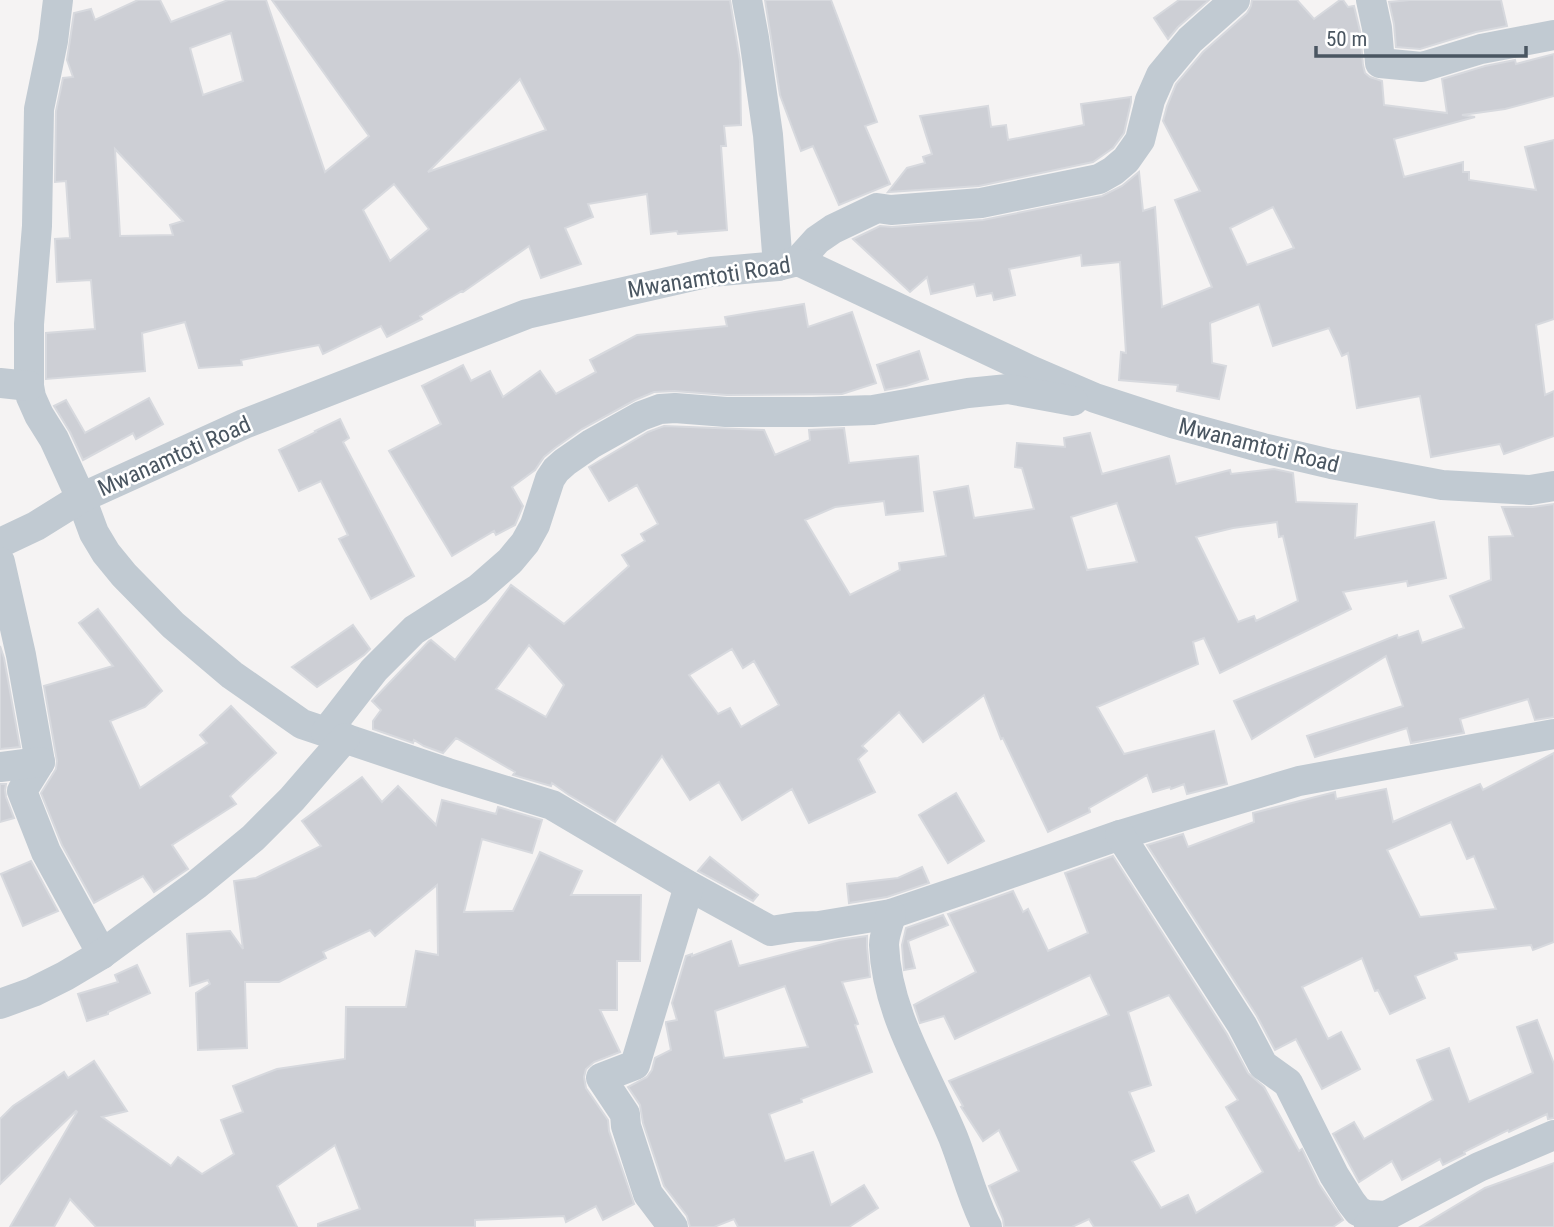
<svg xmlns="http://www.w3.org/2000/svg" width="1554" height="1227" font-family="'Roboto Condensed',sans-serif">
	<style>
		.building { fill: #cdcfd5; stroke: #d7d9de; stroke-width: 2; fill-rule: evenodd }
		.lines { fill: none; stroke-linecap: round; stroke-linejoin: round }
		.street { stroke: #c1cad2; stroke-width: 30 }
		.labels { text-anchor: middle; stroke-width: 5; stroke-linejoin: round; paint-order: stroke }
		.street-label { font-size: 23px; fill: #4a5661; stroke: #fff }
	</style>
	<rect width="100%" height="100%" fill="#f5f3f3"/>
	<g class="building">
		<path d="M138 0H160L171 22 228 0H266L325 172 369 136 272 0H730L740 61 741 125 724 126 726 146H721L727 230 678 234 677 231 651 234 647 194 588 204 593 217 565 228 581 264 541 278 529 246 463 292 462 291 420 316 422 319 387 337 381 326 323 354 319 345 241 360 242 365 199 368 185 322 142 333 145 371 46 379V333L95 329 91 280 57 282 55 239 70 238 66 181 55 182 56 111 63 78 73 77 67 60 74 13 91 9 95 20ZM231 33 243 81 203 95 190 48ZM520 79 546 130 428 172ZM115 149 183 221 170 225 173 235 120 236ZM394 184 429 229 390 261 363 210Z"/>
		<polygon points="765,0 831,0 877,122 865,126 890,184 839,205 813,146 801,151 780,95"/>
		<polygon points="1179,0 1209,0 1178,27 1168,39 1154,18"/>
		<path d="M1252 0H1297L1314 19 1340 0H1343L1348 7 1354 6 1360 31 1363 65 1365 73 1370 77 1382 81 1384 105 1447 113 1442 79 1485 66 1515 60 1516 64 1554 54V96L1505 109 1462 115 1475 117 1394 139 1404 177 1463 162V172H1469V180L1536 190 1525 147 1554 140V319L1536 325 1545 395 1554 391V436L1504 454 1500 444 1431 457 1420 396 1357 408 1348 353 1342 356 1329 328 1273 346 1259 304 1210 323 1212 363 1226 366 1219 399 1177 391 1178 385 1119 380 1121 352 1126 353 1120 262 1082 266 1081 255 1009 269 1015 295 994 300 992 293 977 296 974 284 931 294 927 277 910 292 853 239 880 226 892 227 983 220 1102 196 1122 186 1139 172 1143 211 1155 207 1162 307 1212 287 1175 200 1200 191 1163 121 1167 106 1176 84 1203 52 1247 13 1251 6ZM1273 207 1294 248 1247 265 1230 228Z"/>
		<polygon points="1410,0 1501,0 1507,26 1476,32 1420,49 1396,47 1394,24 1389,2"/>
		<polygon points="1131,97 1131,102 1124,133 1113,148 1093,162 979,186 888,192 907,168 925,163 923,157 932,154 920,116 988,106 991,127 1006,125 1008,140 1084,125 1081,104"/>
		<polygon points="804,304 808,327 852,312 876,383 842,394 727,395 674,391 654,392 635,400 582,429 555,448 544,457 535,470 512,487 523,506 515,525 496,535 494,531 452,556 389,451 441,424 422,386 463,365 471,381 490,371 503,397 540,371 556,394 596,372 590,360 637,335 727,326 725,317"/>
		<polygon points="919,351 928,379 906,386 885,390 877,365"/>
		<polygon points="149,398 163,424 136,439 133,433 83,460 70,432 54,406 66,400 85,433"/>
		<polygon points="340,419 349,438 343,442 414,576 371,599 339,539 348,535 321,481 299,491 279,450 316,432 315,431"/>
		<path d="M664 426 764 430 775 455 810 440 809 430 844 428 849 463 918 456 923 511 886 515 884 501 835 507 805 520 850 595 900 570 899 563 946 556 934 492 968 486 974 518 1034 509 1022 468 1015 467 1017 443 1065 447 1064 438 1090 433 1102 474 1169 456 1176 484 1230 470 1231 474 1274 469 1293 473 1296 502 1357 504 1355 538 1434 522 1446 578 1408 586 1407 581 1343 592 1351 609 1220 673 1204 638 1193 642 1198 664 1097 707 1124 754 1214 731 1227 784 1187 794 1184 784 1171 789 1170 787 1153 792 1147 775 1089 808 1090 812 1048 832 1003 738 1001 739 984 695 923 742 899 712 862 746 867 751 858 759 875 792 809 823 792 789 742 820 719 782 690 800 662 756 615 822 569 795 552 783 551 786 513 775 515 772 456 738 443 753 424 746 414 740 413 743 373 729V721L381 710 372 701 429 641 431 640 455 660 511 585 564 624 629 566 622 555 645 541 641 534 658 524 637 485 609 501 589 467 648 432ZM1117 503 1137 562 1087 570 1071 517ZM1277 522 1279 537 1283 536 1298 601 1256 621 1254 616 1238 622 1196 537 1233 528ZM529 645 564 685 546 717 496 689ZM732 649 743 668 754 661 779 705 741 727 730 708 718 714 689 675Z"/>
		<polygon points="1554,504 1554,717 1535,720 1528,699 1460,719 1464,733 1411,743 1407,728 1315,757 1307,736 1403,706 1386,656 1252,739 1234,701 1397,635 1398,638 1418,631 1422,643 1464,628 1450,596 1491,580 1489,537 1513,536 1502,507 1533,507"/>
		<polygon points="98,609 162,691 145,707 110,721 140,788 207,743 200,735 231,706 276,753 230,796 236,804 172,845 188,869 185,871 154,892 143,876 94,903 62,845 41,793 56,769 57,761 44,686 113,666 79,623"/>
		<polygon points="353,625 370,649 364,655 317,687 292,667"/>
		<polygon points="0,646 4,658 20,747 0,749"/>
		<path d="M1554 753V942L1533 950 1531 945 1455 953 1457 959 1415 976 1425 998 1390 1014 1378 990 1375 991 1362 958 1302 987 1328 1039 1341 1032 1360 1069 1322 1089 1296 1039 1275 1050 1257 1016 1147 845 1183 834 1188 847 1254 822 1253 813 1335 792 1336 799 1386 789 1393 822 1480 784 1483 790ZM1451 822 1467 859 1474 856 1496 909 1420 917 1387 850Z"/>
		<polygon points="362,777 382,802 398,786 436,825 442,800 496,814 498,807 542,820 532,853 482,839 464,912 513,911 540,852 582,871 571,895 641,895 640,961 617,961 617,1010 600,1010 620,1052 594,1062 586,1069 584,1077 586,1088 608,1120 609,1131 634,1204 603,1220 596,1206 566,1222 564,1216 475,1220 475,1227 318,1227 318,1224 360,1209 335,1145 277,1186 297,1227 96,1227 70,1199 54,1227 10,1227 77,1112 76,1111 0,1184 0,1119 13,1106 64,1072 68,1078 94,1061 127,1111 102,1117 171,1166 178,1157 202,1174 234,1154 221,1120 243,1112 233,1086 277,1069 345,1059 346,1007 406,1007 416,951 438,955 437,885 375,936 370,930 323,952 326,958 279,982 245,982 247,1048 198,1050 196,993 210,984 208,980 190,986 187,934 230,931 243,949 234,881 256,878 321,846 302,821"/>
		<polygon points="0,784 6,784 5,790 6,797 14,818 0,822"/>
		<polygon points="956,793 984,841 948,863 919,815"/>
		<path d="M1113 856 1227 1034 1248 1073 1264 1087 1299 1151 1302 1149 1319 1184 1343 1220 1333 1227H1094L1089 1219 1072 1227H1004L1003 1219 989 1186 1019 1171 999 1130 983 1141 961 1107 963 1106 949 1081 1109 1015 1090 975 955 1039 944 1016 920 1023 914 1005 976 972 948 914 1013 891 1023 912 1028 909 1048 951 1088 933 1065 873ZM1169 995 1238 1100 1226 1107 1263 1172 1196 1213 1188 1195 1161 1208 1132 1161 1154 1151 1129 1092 1151 1085 1128 1012Z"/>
		<polygon points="710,857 758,895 753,901 698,871"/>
		<polygon points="31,861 58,911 23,926 1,874"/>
		<polygon points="922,867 929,883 887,897 849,903 847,884 898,878"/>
		<polygon points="943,915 948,925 908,941 915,968 904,970 902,945 906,928"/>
		<path d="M867 936V947L870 977 842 982 858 1024 855 1025 872 1072 801 1099 802 1102 769 1114 785 1161 813 1152 831 1205 864 1185 878 1208 849 1227H738L734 1219 714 1227H690L687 1216 664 1186 643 1123 640 1105 628 1087 647 1077 652 1070 655 1058 671 1050 666 1024V1022L677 1020 672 1003 686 956 692 954V956L731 941 739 966 839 940ZM785 986 808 1047 724 1058 715 1011Z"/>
		<polygon points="137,965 150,993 108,1012 108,1014 87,1021 78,994 118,982 115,975"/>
		<polygon points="1537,1020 1554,1064 1554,1118 1548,1119 1547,1114 1509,1132 1508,1130 1464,1152 1465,1154 1443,1165 1440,1159 1402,1180 1392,1161 1359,1182 1333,1134 1354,1122 1364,1139 1433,1100 1417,1060 1449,1048 1469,1102 1533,1073 1517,1027"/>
		<polygon points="1554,1163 1554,1227 1420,1227 1485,1188"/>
	</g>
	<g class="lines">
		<g class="street">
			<polyline points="58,0 53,41 39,109 37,226 29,324 29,386 31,397 39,415 54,439 81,498 94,533 106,553 124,575 173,625 232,675 302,724 448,773 552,805 689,886 771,931 796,927 819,926 891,914 977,885 1120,835 1299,781 1554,734"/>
			<polyline points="747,0 754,38 768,135 778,266"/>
			<polyline points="1371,0 1377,28 1380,63 1422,67 1481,49 1554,35"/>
			<polyline points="798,261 817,240 833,229 877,208 891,210 981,203 1099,179 1113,171 1126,160 1140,140 1150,100 1161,75 1190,40 1235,0"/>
			<polyline points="0,383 29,386"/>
			<polyline points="0,543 36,526 81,498 244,424 527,314 711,272 778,266 798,261 1030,370 1095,398 1172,423 1263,448 1331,464 1442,485 1530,490 1554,486"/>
			<polyline points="0,562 21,655 40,762 22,791 46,852 102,954"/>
			<polyline points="326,732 374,670 414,630 478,589 510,561 525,543 535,525 550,479 556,470 565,462 591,444 641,416 660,409 675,408 726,412 812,412 873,410 968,393 1008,389 1073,401"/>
			<polyline points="0,767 40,762"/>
			<polyline points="1120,835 1242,1025 1263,1065 1288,1083 1334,1175 1351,1202 1358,1211 1366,1215 1387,1216"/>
			<path d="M891 914C889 924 884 935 884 945 887 1015 927 1074 953 1137 965 1167 972 1198 987 1227"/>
			<polyline points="0,1004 33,992 65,976 102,954 196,885 253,838 292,799 345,738"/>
			<polyline points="1369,1225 1479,1167 1554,1135"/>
			<polyline points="673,1227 648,1194 626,1126 625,1114 601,1078 635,1065 689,886"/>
		</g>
	</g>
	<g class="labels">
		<g class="street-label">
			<text transform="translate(709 277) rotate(-9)" y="8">Mwanamtoti Road</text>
			<text transform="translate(1259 445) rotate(14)" y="8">Mwanamtoti Road</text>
			<text transform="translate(174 456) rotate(-24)" y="8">Mwanamtoti Road</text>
		</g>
	</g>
	<path d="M1316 46v10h210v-10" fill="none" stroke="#4a5661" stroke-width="3.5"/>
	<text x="1326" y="46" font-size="21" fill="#4a5661" stroke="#ffffff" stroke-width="5" paint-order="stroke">50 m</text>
</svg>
